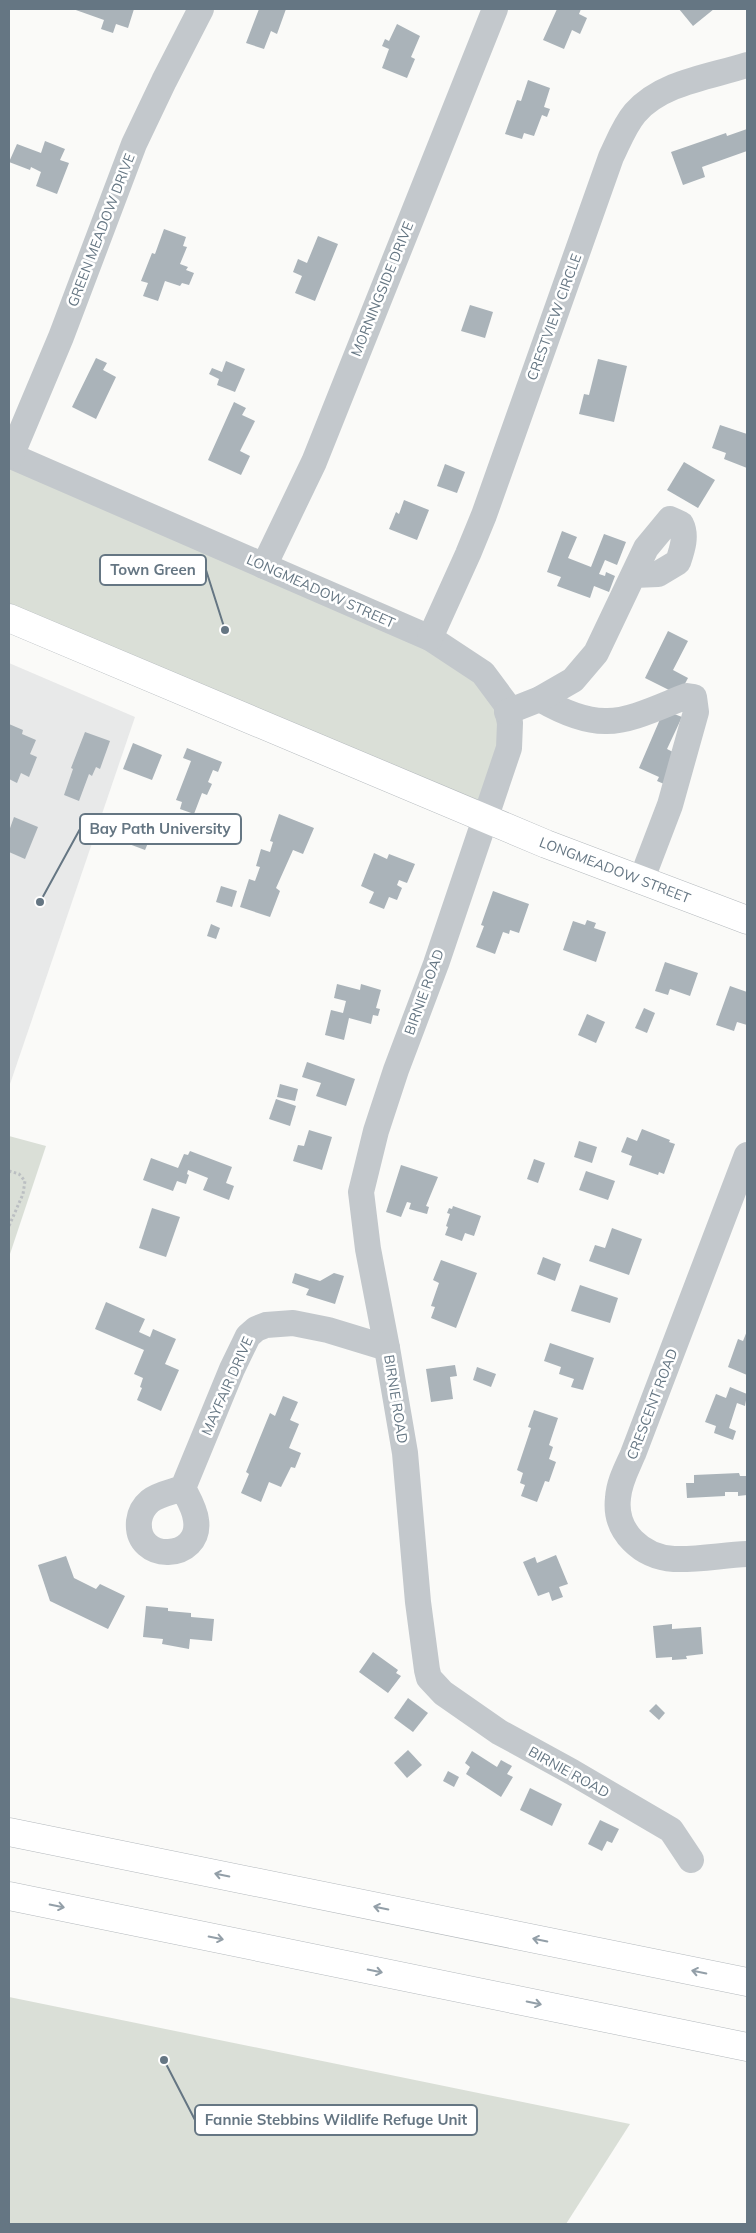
<svg xmlns="http://www.w3.org/2000/svg" width="756" height="2233" font-family="Mulish,sans-serif">
	<style>
		.built { fill: #e8e9e9 }
		.green { fill: #dadfd7 }
		.building { fill: #aab3b9 }
		.lines { fill: none; stroke-linecap: round; stroke-linejoin: round }
		.major-casing { stroke: #b5babe; stroke-width: 29 }
		.highway-casing { stroke: #b4b9bd; stroke-width: 29 }
		.path { stroke: #bbbfc2; stroke-width: 3; stroke-dasharray: 2.5 2.5; stroke-linecap: butt }
		.minor { stroke: #c3c8cc; stroke-width: 26 }
		.major { stroke: #fff; stroke-width: 28 }
		.highway { stroke: #fff; stroke-width: 28 }
		.oneway { stroke: #939fa8 }
		.labels { text-anchor: middle; stroke-width: 5; stroke-linejoin: round; paint-order: stroke }
		.street-label { font-size: 14px; fill: #657683; stroke: #fff }
		.leader { fill: none; stroke: #657683; stroke-width: 2 }
		.callout-dot { fill: #657683; stroke: #fff; stroke-width: 2 }
		.callout { fill: #fff; stroke: #657683; stroke-width: 2 }
		.callout-label { font-size: 15px; text-anchor: middle; font-weight: bold; fill: #657683 }
	</style>
	<rect width="100%" height="100%" fill="#fafaf8"/>
	<polygon class="built" points="9,663 135,717 9,1087"/>
	<g class="green">
		<polygon points="9,455 430,638 506,704 490,806 9,618"/>
		<polygon points="9,1136 46,1146 9,1257"/>
		<polygon points="9,1997 630,2124 566,2224 9,2224"/>
	</g>
	<g class="building">
		<polygon points="73,9 134,9 128,28 116,24 113,33 101,29 104,20"/>
		<polygon points="259,9 286,9 277,34 271,31 264,49 246,43"/>
		<polygon points="557,9 581,9 579,14 587,18 580,34 572,30 564,49 543,40"/>
		<polygon points="679,9 714,9 693,26"/>
		<polygon points="397,24 420,36 411,57 415,59 407,78 382,68 389,49 382,46 385,39 389,41"/>
		<polygon points="528,80 550,88 544,107 550,109 547,117 542,115 534,136 524,133 522,139 505,134 517,100 521,101"/>
		<polygon points="747,129 747,151 702,167 705,177 683,185 671,152 726,133 727,136"/>
		<polygon points="45,141 65,149 60,160 69,163 57,194 36,186 41,172 31,167 30,170 9,162 17,144 41,153"/>
		<polygon points="164,229 186,237 183,246 187,247 180,264 188,267 186,270 194,273 189,285 182,283 180,286 165,281 158,301 143,296 148,283 141,281 152,253 155,254"/>
		<polygon points="318,236 338,244 315,301 295,293 302,276 293,272 298,259 307,263"/>
		<polygon points="470,305 493,312 485,338 461,331"/>
		<polygon points="96,358 107,363 103,370 116,377 96,419 72,407"/>
		<polygon points="598,359 627,366 614,422 579,414 584,394 589,395"/>
		<polygon points="226,361 245,369 235,392 217,385 219,379 209,374 212,368 222,372"/>
		<polygon points="234,402 246,408 242,415 255,421 240,451 250,456 241,475 208,460"/>
		<polygon points="720,425 747,434 747,468 724,459 726,453 712,448"/>
		<polygon points="684,462 715,480 698,508 667,490"/>
		<polygon points="445,464 465,472 457,493 437,486"/>
		<polygon points="404,500 429,510 417,540 389,529 396,512 399,514"/>
		<polygon points="562,531 577,537 568,558 591,567 604,534 626,542 617,565 605,560 599,574 605,576 606,572 615,576 609,592 594,586 590,598 557,586 561,577 547,572"/>
		<polygon points="668,631 688,641 673,670 688,678 679,695 645,678"/>
		<polygon points="664,710 682,717 667,749 677,754 664,784 657,781 659,777 639,768"/>
		<polygon points="9,724 23,730 22,734 36,740 30,754 37,757 29,777 21,773 17,783 9,779"/>
		<polygon points="85,732 110,741 100,769 96,767 92,776 89,774 79,801 64,795 73,769 71,768"/>
		<polygon points="133,743 162,755 152,780 123,769"/>
		<polygon points="187,748 222,762 218,772 213,770 208,782 212,784 207,795 202,793 194,814 180,809 182,802 176,800 191,761 183,758"/>
		<polygon points="279,814 314,828 303,854 293,850 276,888 280,891 270,917 240,907 249,879 255,881 260,867 256,866 261,849 270,852 273,842 270,841"/>
		<polygon points="14,817 38,827 25,859 9,852 9,831"/>
		<polygon points="135,830 151,836 145,850 129,844"/>
		<polygon points="374,853 387,859 389,854 415,864 407,883 399,880 397,885 402,888 397,900 389,897 384,909 369,903 374,892 361,886"/>
		<polygon points="221,886 237,891 232,907 216,902"/>
		<polygon points="493,891 529,904 519,933 510,930 509,934 503,932 495,954 476,947 484,926 481,925"/>
		<polygon points="587,920 596,923 594,928 606,932 596,962 563,950 573,921 585,925"/>
		<polygon points="211,924 220,928 216,939 207,936"/>
		<polygon points="665,962 698,973 690,996 670,989 668,995 655,991"/>
		<polygon points="337,984 360,990 361,984 381,990 376,1008 380,1009 378,1016 373,1015 371,1024 349,1018 344,1040 325,1035 331,1010 343,1013 346,1001 334,998"/>
		<polygon points="730,986 747,992 747,1025 737,1022 734,1031 716,1025"/>
		<polygon points="644,1008 655,1013 647,1033 635,1028"/>
		<polygon points="587,1014 605,1022 596,1043 578,1035"/>
		<polygon points="307,1062 355,1079 346,1106 316,1096 321,1083 302,1077"/>
		<polygon points="280,1084 298,1089 295,1101 277,1097"/>
		<polygon points="276,1099 296,1106 290,1126 269,1119"/>
		<polygon points="642,1129 670,1140 669,1142 675,1144 664,1174 659,1172 658,1175 629,1165 632,1156 621,1152 627,1137 637,1141"/>
		<polygon points="309,1130 332,1137 322,1170 293,1161 298,1145 304,1146"/>
		<polygon points="579,1141 597,1147 592,1163 574,1157"/>
		<polygon points="190,1151 232,1167 226,1183 234,1186 229,1200 203,1190 208,1178 188,1170 187,1174 189,1175 186,1184 177,1181 173,1191 143,1180 151,1158 178,1168 184,1154 188,1155"/>
		<polygon points="534,1159 545,1163 538,1183 527,1179"/>
		<polygon points="401,1165 438,1177 426,1206 429,1207 427,1214 409,1209 411,1203 407,1202 401,1217 386,1212"/>
		<polygon points="586,1171 615,1181 608,1200 579,1190"/>
		<polygon points="453,1206 481,1216 474,1236 465,1233 462,1241 445,1235 448,1227 446,1226 450,1214 447,1213 449,1208 452,1209"/>
		<polygon points="152,1208 180,1217 166,1257 139,1248"/>
		<polygon points="612,1228 642,1239 629,1275 589,1261 595,1245 605,1248"/>
		<polygon points="543,1257 561,1264 555,1281 537,1274"/>
		<polygon points="441,1260 477,1273 456,1328 431,1318 435,1307 431,1306 439,1283 433,1280"/>
		<polygon points="295,1273 320,1281 334,1273 344,1276 335,1304 306,1295 309,1289 292,1283"/>
		<polygon points="580,1285 618,1298 610,1323 571,1311"/>
		<polygon points="106,1302 145,1319 139,1332 150,1337 153,1329 176,1339 165,1364 179,1370 161,1411 137,1400 142,1388 140,1387 143,1378 134,1374 144,1350 95,1329"/>
		<polygon points="747,1331 747,1375 728,1367 738,1339 743,1341"/>
		<polygon points="550,1343 594,1358 583,1390 571,1387 574,1379 559,1374 561,1367 544,1361"/>
		<polygon points="455,1365 457,1376 450,1377 453,1399 431,1402 426,1369"/>
		<polygon points="477,1367 496,1374 491,1387 473,1380"/>
		<polygon points="730,1387 747,1394 745,1406 737,1403 729,1428 736,1431 733,1440 714,1433 716,1426 705,1422 716,1394 726,1398"/>
		<polygon points="283,1396 298,1402 290,1420 299,1424 289,1448 301,1453 295,1468 291,1467 281,1487 269,1482 261,1502 241,1493 249,1474 246,1472 270,1413 275,1416"/>
		<polygon points="534,1410 558,1418 549,1445 553,1447 549,1459 556,1462 549,1482 545,1481 537,1502 521,1496 525,1485 520,1483 523,1473 517,1470 531,1428 528,1427"/>
		<polygon points="739,1473 740,1476 747,1476 747,1495 738,1496 738,1492 725,1492 725,1496 687,1498 686,1483 694,1483 694,1475"/>
		<polygon points="556,1555 568,1584 559,1587 563,1597 552,1601 549,1592 538,1596 523,1562 535,1557 537,1563"/>
		<polygon points="66,1556 74,1578 96,1589 100,1584 125,1596 108,1629 50,1601 38,1565"/>
		<polygon points="146,1606 168,1608 168,1611 191,1613 191,1617 214,1619 212,1641 190,1639 189,1649 162,1644 163,1639 143,1637"/>
		<polygon points="672,1624 672,1629 701,1627 703,1654 686,1656 687,1659 672,1660 672,1657 656,1658 653,1626"/>
		<polygon points="373,1652 398,1670 396,1673 401,1676 388,1693 359,1672"/>
		<polygon points="408,1698 428,1713 413,1732 394,1718"/>
		<polygon points="656,1704 665,1713 659,1720 649,1711"/>
		<polygon points="408,1750 422,1765 407,1778 394,1763"/>
		<polygon points="472,1751 497,1767 501,1760 512,1766 507,1774 513,1777 501,1797 466,1774 470,1767 465,1763"/>
		<polygon points="448,1771 459,1777 454,1787 443,1781"/>
		<polygon points="530,1788 562,1804 552,1826 520,1810"/>
		<polygon points="600,1820 619,1829 612,1843 607,1841 602,1851 588,1844"/>
	</g>
	<g class="lines">
		<defs>
			<polyline id="major" points="9,618 546,844 747,920"/>
			<g id="highway">
				<polyline points="9,1832 747,1982"/>
				<polyline points="9,1896 747,2047"/>
			</g>
		</defs>
		<use href="#major" class="major-casing"/>
		<use href="#highway" class="highway-casing"/>
		<polyline class="path" points="9,1171 19,1174 25,1181 23,1194 9,1226"/>
		<g class="minor">
			<polyline points="9,455 430,638 483,673 506,704 510,723 509,748 436,964 396,1070 376,1131 361,1192 368,1249 387,1348 405,1453 418,1602 427,1670 429,1678 443,1693 499,1732 572,1772 671,1830 691,1860"/>
			<polyline points="11,456 61,337 134,144 164,81 201,9"/>
			<polyline points="264,566 314,462 495,9"/>
			<path d="M430 638 468 554 484 515 611 157C618 143 624 126 635 113 662 82 710 77 747 65"/>
			<path d="M540 699C559 710 583 721 605 721 630 722 663 705 687 696L694 697 696 712 670 805 641 881"/>
			<path d="M507 712 540 699 573 680 596 653 646 548 670 519 681 524C687 536 682 550 678 562L658 574 634 575"/>
			<path d="M747 1155 633 1454C627 1468 619 1482 618 1498 614 1532 642 1557 674 1559 698 1560 723 1555 747 1554"/>
			<path d="M183 1488C188 1498 195 1509 196 1520 202 1561 135 1564 139 1521 140 1513 144 1506 150 1501 159 1494 172 1492 183 1488L232 1369 248 1336 256 1329 266 1325 293 1323 328 1330 387 1348"/>
		</g>
		<use href="#major" class="major"/>
		<use href="#highway" class="highway"/>
	</g>
	<defs><path id="oneway-shaft" d="M-6 0H5M1.5-3L5.5 0L1.5 3" fill="none" stroke-width="1.6" stroke-linecap="round" stroke-linejoin="round" transform="scale(1.25)"/></defs>
	<g class="oneway">
		<use href="#oneway-shaft" transform="translate(222 1875) rotate(-168)"/>
		<use href="#oneway-shaft" transform="translate(57 1906) rotate(11)"/>
		<use href="#oneway-shaft" transform="translate(381 1908) rotate(-168)"/>
		<use href="#oneway-shaft" transform="translate(216 1938) rotate(11)"/>
		<use href="#oneway-shaft" transform="translate(540 1940) rotate(-168)"/>
		<use href="#oneway-shaft" transform="translate(375 1971) rotate(12)"/>
		<use href="#oneway-shaft" transform="translate(699 1972) rotate(-168)"/>
		<use href="#oneway-shaft" transform="translate(534 2003) rotate(12)"/>
	</g>
	<g class="labels">
		<g class="street-label">
			<text transform="translate(101 230) rotate(-69)" y="5">GREEN MEADOW DRIVE</text>
			<text transform="translate(382 289) rotate(-68)" y="5">MORNINGSIDE DRIVE</text>
			<text transform="translate(554 317) rotate(-70)" y="5">CRESTVIEW CIRCLE</text>
			<text transform="translate(321 591) rotate(24)" y="5">LONGMEADOW STREET</text>
			<text transform="translate(615 870) rotate(21)" y="5">LONGMEADOW STREET</text>
			<text transform="translate(424 992) rotate(-70)" y="5">BIRNIE ROAD</text>
			<text transform="translate(227 1386) rotate(-66)" y="5">MAYFAIR DRIVE</text>
			<text transform="translate(396 1399) rotate(81)" y="5">BIRNIE ROAD</text>
			<text transform="translate(652 1404) rotate(-69)" y="5">CRESCENT ROAD</text>
			<text transform="translate(569 1772) rotate(29)" y="5">BIRNIE ROAD</text>
		</g>
	</g>
	<path class="leader" d="M225 630L206 570M40 902L80 829M164 2060L195 2120"/>
	<g class="callout-dot">
		<circle cx="225" cy="630" r="5"/>
		<circle cx="40" cy="902" r="5"/>
		<circle cx="164" cy="2060" r="5"/>
	</g>
	<g class="callout">
		<rect x="100" y="555" width="106" height="30" rx="5"/>
		<rect x="80" y="814" width="161" height="30" rx="5"/>
		<rect x="195" y="2105" width="282" height="30" rx="5"/>
	</g>
	<g class="callout-label">
		<text x="153" y="575">Town Green</text>
		<text x="160" y="834">Bay Path University</text>
		<text x="336" y="2125">Fannie Stebbins Wildlife Refuge Unit</text>
	</g>
	<rect width="756" height="2233" fill="none" stroke="#657683" stroke-width="20"/>
</svg>
